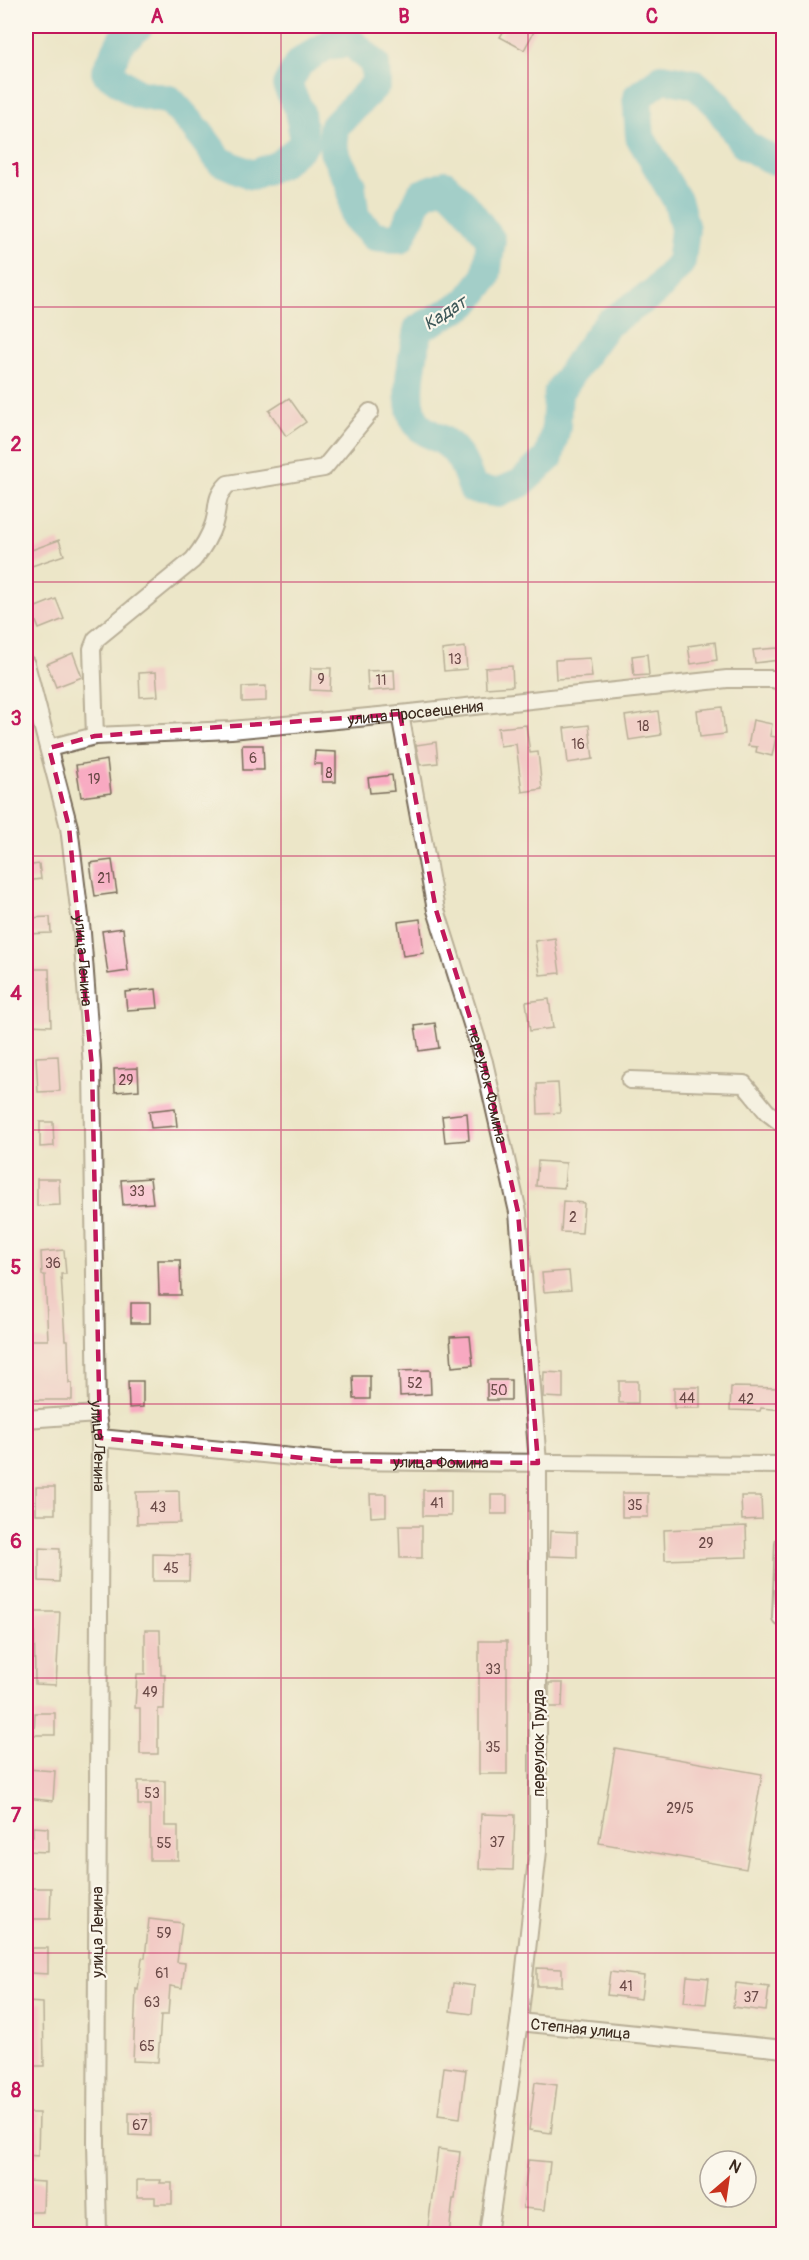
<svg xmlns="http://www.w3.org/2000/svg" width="809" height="2260" font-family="Pangolin,sans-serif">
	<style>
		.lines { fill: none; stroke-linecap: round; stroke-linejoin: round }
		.river { stroke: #4ab2c8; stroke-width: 30 }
		.building { fill: #f8a9c1 }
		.minor-casing { stroke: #796c5a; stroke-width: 20 }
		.minor { stroke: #fff; stroke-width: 16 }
		.marked { fill: none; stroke: #c2185b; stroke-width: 4.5; stroke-dasharray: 12 8; stroke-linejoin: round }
		.grid { fill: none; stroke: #c2185b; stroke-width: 1.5; stroke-opacity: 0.55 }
		.labels { text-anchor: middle; stroke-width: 4.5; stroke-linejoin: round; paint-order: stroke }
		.number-label { font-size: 14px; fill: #6a4a47 }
		.street-label { font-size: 16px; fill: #3b2a1e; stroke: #fbf7ec }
		.water-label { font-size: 18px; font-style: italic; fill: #405a5a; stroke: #fbf7ec }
		.neatline { fill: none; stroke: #c2185b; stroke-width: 2 }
		.grid-label { font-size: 20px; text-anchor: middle; font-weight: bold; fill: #c2185b }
	</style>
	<rect width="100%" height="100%" fill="#fbf7ec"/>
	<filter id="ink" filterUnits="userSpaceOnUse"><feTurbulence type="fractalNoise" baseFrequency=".0167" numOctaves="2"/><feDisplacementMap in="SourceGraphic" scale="12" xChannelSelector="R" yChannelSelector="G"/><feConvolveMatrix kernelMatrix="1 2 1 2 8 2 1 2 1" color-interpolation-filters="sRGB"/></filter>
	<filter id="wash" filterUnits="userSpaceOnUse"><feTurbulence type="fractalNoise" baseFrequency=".008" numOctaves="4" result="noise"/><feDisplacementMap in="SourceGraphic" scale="24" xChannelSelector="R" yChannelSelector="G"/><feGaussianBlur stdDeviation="1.35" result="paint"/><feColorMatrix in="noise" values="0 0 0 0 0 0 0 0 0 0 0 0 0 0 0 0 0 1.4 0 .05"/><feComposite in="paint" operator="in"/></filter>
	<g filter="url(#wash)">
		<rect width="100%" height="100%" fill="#ece6c8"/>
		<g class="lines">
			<path class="river" d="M139 26 122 40 106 72 137 94 170 100 197 130 220 161 252 175 279 165 304 144 300 112 287 85 299 63 327 45 351 42 375 64 376 84 333 128 334 152 351 185 355 217 374 236 400 239 421 194 445 185 467 208 491 240 486 277 466 303 418 329C414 355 399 408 421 428 428 434 438 437 445 442 461 452 467 473 473 489L498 493 521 483 549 457 556 427 558 393 578 363 607 324 656 291 681 262 685 229 678 202 640 137 637 97 663 78 695 84 716 103 744 144 772 160H784"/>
		</g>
		<g id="blocks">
			<g class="building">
				<polygon points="507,26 537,26 524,50 500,37"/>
				<polygon points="289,398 306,422 286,436 269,411"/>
				<polygon points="59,540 64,555 26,568 26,552"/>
				<polygon points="56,599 64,619 39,629 31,609"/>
				<polygon points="715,642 717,660 691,664 688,646"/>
				<polygon points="465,647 467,669 444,671 442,650"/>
				<polygon points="778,648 779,660 755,663 753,650"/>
				<polygon points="73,653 82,677 56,687 47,664"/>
				<polygon points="647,654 649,675 634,676 632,656"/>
				<polygon points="590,658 592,677 556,679 555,660"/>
				<polygon points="512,666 513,686 486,688 485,668"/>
				<polygon points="311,668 331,668 330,691 310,690"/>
				<polygon points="394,670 395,689 368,691 367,671"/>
				<polygon points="156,672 158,696 140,697 139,673"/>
				<polygon points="266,686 266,701 242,702 242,687"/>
				<polygon points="722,707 725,734 700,737 697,710"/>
				<polygon points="658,711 661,735 629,740 625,716"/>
				<polygon points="753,720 772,724 770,736 776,737 772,756 756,752 757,747 748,746"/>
				<polygon points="526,725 530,753 538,752 542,789 522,792 516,744 500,746 498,728"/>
				<polygon points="589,725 593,759 568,763 564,728"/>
				<polygon points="436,742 438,763 420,765 416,745"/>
				<polygon points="242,745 263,745 264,770 243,770"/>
				<polygon points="315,751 336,752 336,782 322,782 322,764 314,764"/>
				<polygon points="107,760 111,793 81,797 76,765"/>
				<polygon points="392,775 394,791 370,793 368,778"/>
				<polygon points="112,860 117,893 95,896 90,863"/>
				<polygon points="39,864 41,879 26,881 26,866"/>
				<polygon points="50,917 51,933 26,934 26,918"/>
				<polygon points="420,919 424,953 403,956 398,922"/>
				<polygon points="123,928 128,971 108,974 102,931"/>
				<polygon points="555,938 560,973 540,975 535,941"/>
				<polygon points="26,969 49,969 51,1026 29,1025 29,983 26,983"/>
				<polygon points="156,989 158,1008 127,1010 125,992"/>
				<polygon points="549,999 553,1028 530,1031 526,1002"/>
				<polygon points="435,1023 439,1048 419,1051 415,1026"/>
				<polygon points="58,1056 60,1091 38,1092 36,1057"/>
				<polygon points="138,1068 139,1090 115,1092 114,1069"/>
				<polygon points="558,1083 560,1113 538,1114 537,1084"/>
				<polygon points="175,1108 177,1126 151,1128 149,1111"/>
				<polygon points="467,1113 469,1140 445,1142 442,1116"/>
				<polygon points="40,1122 53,1122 54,1146 40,1147"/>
				<polygon points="538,1161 566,1163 564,1188 536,1186"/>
				<polygon points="150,1178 153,1203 123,1205 121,1180"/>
				<polygon points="37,1179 59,1179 60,1205 37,1206"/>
				<polygon points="563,1201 584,1203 582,1233 561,1232"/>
				<polygon points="64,1250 66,1274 61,1274 65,1340 68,1340 69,1383 72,1383 72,1400 26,1400 27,1340 48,1340 45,1275 42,1275 41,1252"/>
				<polygon points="158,1260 180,1260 181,1295 159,1295"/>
				<polygon points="569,1271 571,1290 544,1292 542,1273"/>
				<rect x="131" y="1303" width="19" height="20"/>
				<polygon points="470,1336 473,1365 452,1367 450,1337"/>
				<polygon points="430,1370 431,1394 400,1396 399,1371"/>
				<polygon points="544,1372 563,1373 563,1398 543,1397"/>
				<polygon points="353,1376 370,1376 370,1399 354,1399"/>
				<rect x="487" y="1380" width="24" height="20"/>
				<polygon points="128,1381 143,1381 143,1407 129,1408"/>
				<rect x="619" y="1381" width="19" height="22"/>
				<rect x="674" y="1387" width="26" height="21"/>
				<polygon points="731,1387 783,1388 783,1410 761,1408 760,1411 730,1410"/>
				<rect x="36" y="1487" width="19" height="27"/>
				<rect x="423" y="1490" width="28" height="26"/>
				<polygon points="179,1491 180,1523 137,1524 136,1492"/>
				<rect x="622" y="1493" width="26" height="24"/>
				<polygon points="370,1494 386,1494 386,1516 371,1517"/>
				<rect x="491" y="1495" width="16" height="19"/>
				<polygon points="741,1496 761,1496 762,1519 742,1520"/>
				<polygon points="399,1526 422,1526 422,1558 400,1558"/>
				<polygon points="746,1526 747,1557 665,1560 664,1530"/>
				<polygon points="550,1531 577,1532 577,1557 549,1556"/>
				<polygon points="39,1548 60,1549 59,1582 39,1581"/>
				<polygon points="153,1554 190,1555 189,1581 153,1581"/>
				<polygon points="34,1612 60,1612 56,1685 35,1684"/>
				<polygon points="145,1630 160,1630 161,1675 165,1675 164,1709 158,1709 158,1754 140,1754 140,1708 135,1708 137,1674 145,1674"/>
				<rect x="479" y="1641" width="28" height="133"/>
				<polygon points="549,1683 563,1683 562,1707 549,1707"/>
				<polygon points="35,1713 55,1713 55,1735 34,1735"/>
				<polygon points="615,1748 762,1774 746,1869 599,1843"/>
				<polygon points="26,1769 55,1771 53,1801 26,1798"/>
				<polygon points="138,1781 165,1781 165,1826 178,1826 178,1860 150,1860 150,1805 138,1805"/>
				<polygon points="481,1814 515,1815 513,1870 479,1869"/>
				<polygon points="33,1827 48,1828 48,1852 26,1851 26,1836 33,1836"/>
				<polygon points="28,1888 51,1888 50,1919 27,1919"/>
				<polygon points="149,1919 182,1923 177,1962 185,1963 182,1988 170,1986 168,2015 161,2015 158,2062 133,2061 136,1989 138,1990 142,1958 145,1958"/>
				<polygon points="31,1948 48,1948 48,1974 31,1973"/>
				<polygon points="537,1968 562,1969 562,1986 537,1986"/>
				<polygon points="610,1972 644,1976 641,1999 607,1995"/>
				<polygon points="687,1976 709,1978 706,2004 684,2002"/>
				<polygon points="453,1983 475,1986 472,2014 450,2011"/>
				<polygon points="736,1983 769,1987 766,2011 733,2007"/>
				<polygon points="26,2002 43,2003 44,2066 26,2066"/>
				<polygon points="444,2067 466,2070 460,2118 438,2115"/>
				<polygon points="535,2082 557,2085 551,2133 529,2130"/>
				<polygon points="26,2113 39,2113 38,2156 26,2155"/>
				<polygon points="129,2113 151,2114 151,2136 129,2135"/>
				<polygon points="438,2149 460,2152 455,2199 453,2199 449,2235 427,2235"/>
				<polygon points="528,2160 550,2162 545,2210 523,2208"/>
				<polygon points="137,2180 161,2180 160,2183 172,2183 172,2204 155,2204 155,2197 137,2197"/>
				<polygon points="26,2181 44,2182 43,2212 26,2212"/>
			</g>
		</g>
	</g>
	<g filter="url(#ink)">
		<use href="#blocks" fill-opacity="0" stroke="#796c5a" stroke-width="1.5"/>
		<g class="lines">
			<defs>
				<g id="minor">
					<path id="s1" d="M26 664 69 827 82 933 92 1067 97 1414 100 1438 96 2142 98 2234"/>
					<path id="s2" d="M400 714 436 910 484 1062 518 1212 538 1463V1851L519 2022"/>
					<path d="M95 736 92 649 96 639 193 560C202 549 210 536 214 523 219 506 214 498 228 484L324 468 370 412"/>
					<path id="s3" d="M49 748 95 736 231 730 400 714 727 679H773L784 682"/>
					<polyline points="630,1080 744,1084 767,1112 784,1125"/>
					<polyline points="26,1419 97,1414"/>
					<path id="s4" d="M100 1438 333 1461 784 1465"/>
					<polyline points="784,1543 781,1617 784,1619"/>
					<path id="s5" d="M488 2234 519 2022 784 2049"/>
				</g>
			</defs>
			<use href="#minor" class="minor-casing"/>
			<use href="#minor" class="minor"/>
		</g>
	</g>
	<path d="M0 0H809V2260H0ZM400 714 436 910 484 1062 518 1212 538 1463 333 1461 100 1438 92 1067 69 827 49 748 95 736Z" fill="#ece6c8" fill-opacity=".55" fill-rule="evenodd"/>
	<path class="marked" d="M400 714 436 910 484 1062 518 1212 538 1463 333 1461 100 1438 92 1067 69 827 49 748 95 736Z"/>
	<path class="grid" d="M281 26V2234M528 26V2234M26 307H784M26 582H784M26 856H784M26 1130H784M26 1404H784M26 1678H784M26 1953H784"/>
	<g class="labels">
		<g class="number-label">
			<text x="455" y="664">13</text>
			<text x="321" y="684">9</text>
			<text x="381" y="685">11</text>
			<text x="643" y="731">18</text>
			<text x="578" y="749">16</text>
			<text x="253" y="763">6</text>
			<text x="329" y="778">8</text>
			<text x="94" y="784">19</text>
			<text x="104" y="883">21</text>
			<text x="126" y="1085">29</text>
			<text x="137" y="1196">33</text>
			<text x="573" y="1222">2</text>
			<text x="53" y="1268">36</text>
			<text x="415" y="1388">52</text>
			<text x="499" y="1395">50</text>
			<text x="687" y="1403">44</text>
			<text x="746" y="1404">42</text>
			<text x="437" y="1508">41</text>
			<text x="635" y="1510">35</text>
			<text x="158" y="1512">43</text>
			<text x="706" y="1548">29</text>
			<text x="171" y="1573">45</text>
			<text x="493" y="1674">33</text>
			<text x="150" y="1697">49</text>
			<text x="493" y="1752">35</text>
			<text x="152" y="1798">53</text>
			<text x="680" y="1813">29/5</text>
			<text x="497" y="1847">37</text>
			<text x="164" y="1848">55</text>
			<text x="164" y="1938">59</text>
			<text x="162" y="1978">61</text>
			<text x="626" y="1991">41</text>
			<text x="751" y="2002">37</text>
			<text x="152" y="2007">63</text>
			<text x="147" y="2051">65</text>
			<text x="140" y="2130">67</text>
		</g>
		<g class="street-label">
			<text dy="6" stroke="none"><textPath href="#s3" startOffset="369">улица Просвещения</textPath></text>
			<text dy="6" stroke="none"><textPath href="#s1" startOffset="303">улица Ленина</textPath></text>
			<text dy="6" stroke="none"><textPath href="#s2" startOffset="382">переулок Фомина</textPath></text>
			<text dy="6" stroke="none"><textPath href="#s1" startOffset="789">улица Ленина</textPath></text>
			<text dy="6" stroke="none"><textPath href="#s4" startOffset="342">улица Фомина</textPath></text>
			<text transform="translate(538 1743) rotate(-90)" y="6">переулок Труда</text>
			<text transform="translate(97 1932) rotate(-90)" y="6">улица Ленина</text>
			<text dy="6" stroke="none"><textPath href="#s5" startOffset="276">Степная улица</textPath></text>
		</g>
		<g class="water-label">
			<text transform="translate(445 313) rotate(-33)" y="6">Кадат</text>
		</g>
	</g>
	<rect width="809" height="2260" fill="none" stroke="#fbf7ec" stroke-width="66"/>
	<g transform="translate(728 2179) rotate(29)"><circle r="28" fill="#fbf7ec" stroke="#aea59a" stroke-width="1.5"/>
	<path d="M0-4.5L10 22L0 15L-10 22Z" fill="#c8321e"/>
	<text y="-9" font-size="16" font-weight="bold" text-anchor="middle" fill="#3b2a1e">N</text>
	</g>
	<rect x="33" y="33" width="743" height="2194" class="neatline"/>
	<g class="grid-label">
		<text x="157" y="23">A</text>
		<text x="404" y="23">B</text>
		<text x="652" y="23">C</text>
		<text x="16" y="177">1</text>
		<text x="16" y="451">2</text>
		<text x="16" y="725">3</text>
		<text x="16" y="1000">4</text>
		<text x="16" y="1274">5</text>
		<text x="16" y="1548">6</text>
		<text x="16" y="1822">7</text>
		<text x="16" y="2097">8</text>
	</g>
</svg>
